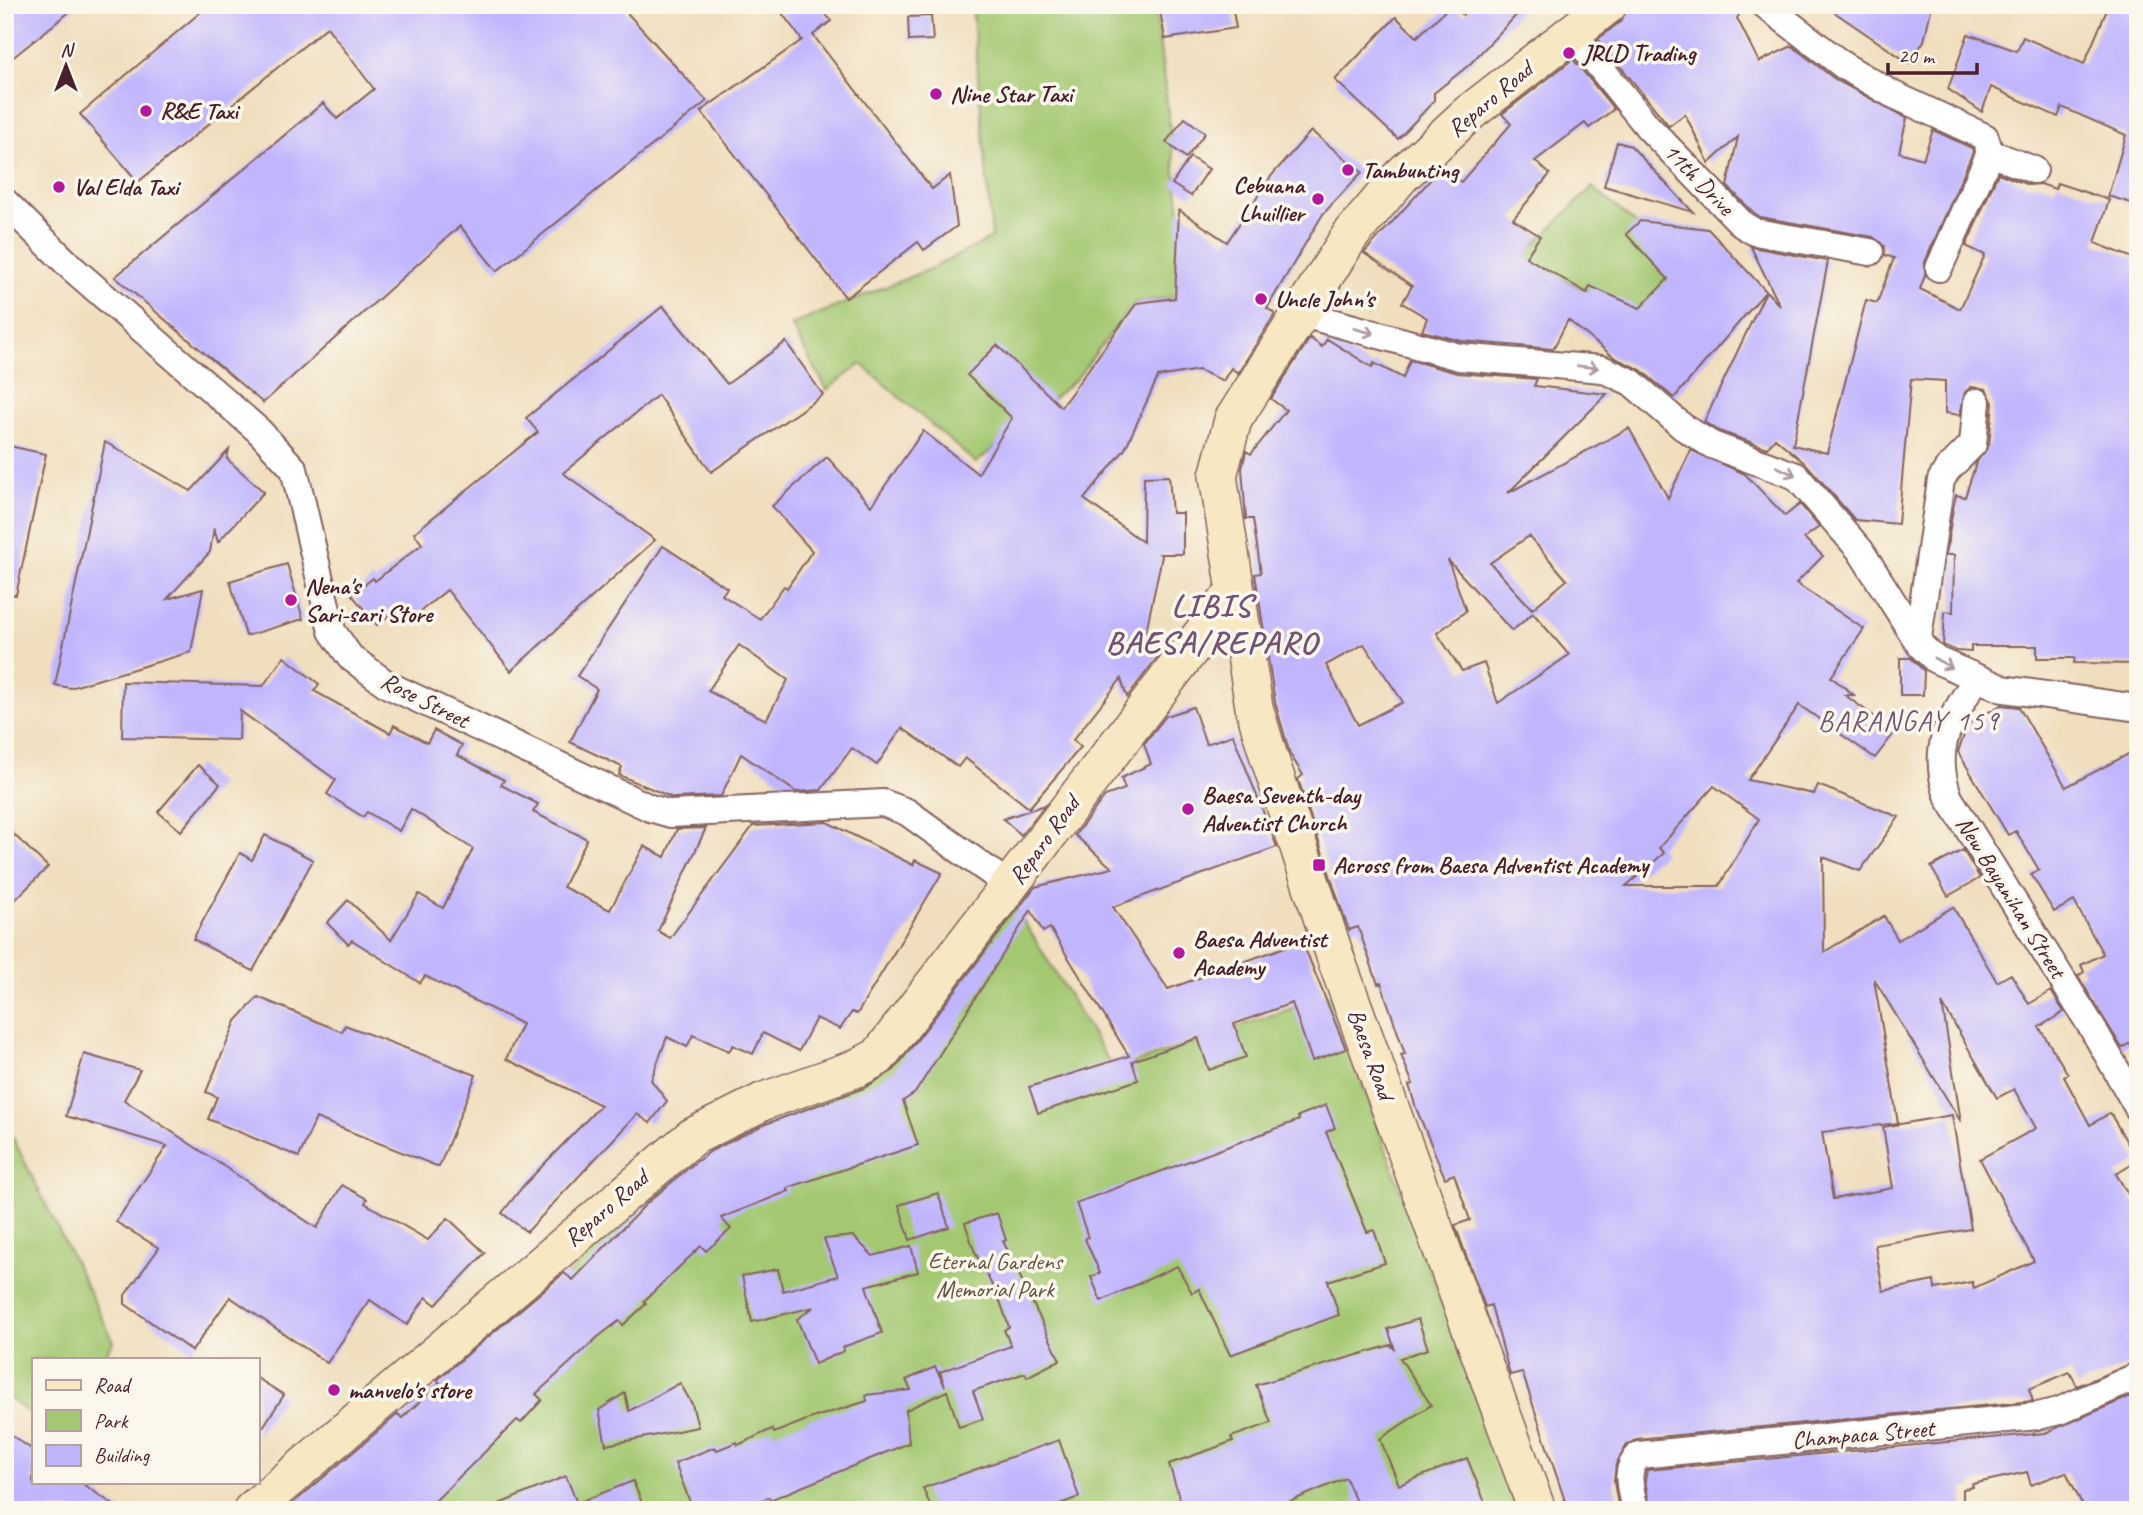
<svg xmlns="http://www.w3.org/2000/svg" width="2143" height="1515" font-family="Caveat,sans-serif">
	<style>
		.green { fill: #a4c872; stroke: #77744e; stroke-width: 2 }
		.building { fill: #c1b6fe; fill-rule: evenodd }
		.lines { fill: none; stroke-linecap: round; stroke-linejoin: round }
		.street-casing { stroke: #84625e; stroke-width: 30 }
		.secondary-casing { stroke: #84625e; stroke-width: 40 }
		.street { stroke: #fff; stroke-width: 26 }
		.secondary { stroke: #f7e8c3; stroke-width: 37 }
		.oneway { stroke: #ae9aa0 }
		.poi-dot { fill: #b5179e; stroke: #fbf7ec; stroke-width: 2.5 }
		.labels { text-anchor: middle; stroke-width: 7; stroke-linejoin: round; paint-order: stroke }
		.poi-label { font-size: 24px; font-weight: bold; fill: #4a1f2b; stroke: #fbf7ec; text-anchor: start }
		.street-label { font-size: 24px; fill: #4a1f2b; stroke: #fbf7ec }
		.park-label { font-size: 24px; fill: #655240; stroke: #fbf7ec }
		.quarter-label { font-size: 28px; letter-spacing: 2px; fill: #745475; stroke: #fbf7ec }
		.district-label { font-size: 32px; font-weight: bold; letter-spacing: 2px; fill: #745475; stroke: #fbf7ec }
	</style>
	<rect width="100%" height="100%" fill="#fbf7ec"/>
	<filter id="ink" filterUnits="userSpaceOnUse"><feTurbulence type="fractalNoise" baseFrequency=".0143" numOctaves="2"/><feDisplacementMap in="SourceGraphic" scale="14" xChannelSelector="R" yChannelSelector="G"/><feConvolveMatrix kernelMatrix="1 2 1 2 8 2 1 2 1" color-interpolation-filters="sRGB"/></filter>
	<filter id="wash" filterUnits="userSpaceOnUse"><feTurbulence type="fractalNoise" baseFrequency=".00686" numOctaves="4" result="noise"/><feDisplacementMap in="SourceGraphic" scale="28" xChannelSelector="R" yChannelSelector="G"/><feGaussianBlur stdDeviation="1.57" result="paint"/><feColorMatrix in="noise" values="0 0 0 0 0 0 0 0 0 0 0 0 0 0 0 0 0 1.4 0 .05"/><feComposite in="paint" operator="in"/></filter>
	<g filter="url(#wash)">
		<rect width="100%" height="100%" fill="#f0debe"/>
		<g class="green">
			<polygon points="972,5 1155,5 1190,295 1135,302 1076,379 976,463 861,364 827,390 791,325 932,268 992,238"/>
			<polygon points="1592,187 1696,274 1645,318 1520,259"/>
			<polygon points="1008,895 1114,1070 1330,995 1517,1510 328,1510 699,1146 882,1067"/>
			<polygon points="5,1122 114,1342 102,1359 33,1359 33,1416 5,1395"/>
		</g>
		<g id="blocks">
			<g class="building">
				<polygon points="5,5 78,5 5,64"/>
				<polygon points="209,5 620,5 707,101 497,271 460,226 263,403 115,277 323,103 337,119 374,89 327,27 138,182 80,114"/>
				<polygon points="776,5 819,5 831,21 813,35 932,189 950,175 957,226 924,250 918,242 846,298 701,111 802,40"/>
				<polygon points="1159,5 1232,5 1236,28 1165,39"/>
				<polygon points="1451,5 1463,15 1475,5 1526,5 1469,65 1434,93 1434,101 1398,139 1335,80 1396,17 1417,37"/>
				<polygon points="1628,5 1746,5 1737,18 1759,62 1792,46 1836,80 1907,118 1899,152 1923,159 1933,130 1972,148 1973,152 1925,262 1925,275 1920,289 1960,309 1985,255 1966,246 1998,173 2028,185 2041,184 2055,189 2057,183 2109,200 2095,243 2138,260 2138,664 2074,663 2075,658 2037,658 2037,646 1971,646 1971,652 1956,651 1943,645 1945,611 1953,612 1954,555 1946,555 1953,508 1956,495 1965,497 1976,463 1989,445 1993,403 1986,389 1971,387 1965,392 1960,415 1945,413 1945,381 1911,379 1898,524 1855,520 1808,466 1775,438 1767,448 1719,431 1704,422 1766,291 1780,306 1751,247 1828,261 1793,445 1827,453 1866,300 1877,303 1894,258 1885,255 1884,246 1873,237 1760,217 1753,212 1727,186 1738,137 1709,163 1685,114 1669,126 1598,39 1621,21"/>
				<polygon points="1824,5 1932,5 1924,41 1909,63"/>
				<polygon points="2109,5 2138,5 2138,205 2108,196 2126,135 2062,107 2058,117 1991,87 1982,112 1948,89 1968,34 2017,51 2023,37 2084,64"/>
				<polygon points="931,16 933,40 909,41 908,17"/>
				<polygon points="1573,59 1614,109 1589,128 1585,123 1535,161 1550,174 1513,219 1540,236 1526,257 1587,293 1590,286 1640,308 1668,279 1626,234 1640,221 1708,229 1766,291 1674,398 1641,370 1615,358 1568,320 1553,349 1462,341 1422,331 1427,318 1402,303 1412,286 1364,253 1441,168 1461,182 1511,124 1502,114"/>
				<polygon points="1185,118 1205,133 1186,158 1166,142"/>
				<path d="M1311 131 1362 172 1323 214 1267 308 1275 314 1238 373 1231 368 1223 381 1199 370 1158 377 1125 449 1084 499 1143 542 1144 477 1169 476 1172 513H1183V554H1160L1162 556 1142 650 1169 642 1127 697 1121 679 1073 740 1081 747 1029 808 965 758 958 767 902 728 877 765 852 748 821 790 796 792 741 754 721 796 673 798 619 775 622 767 570 742 597 689 577 676 663 546 727 588 722 595 760 619 784 586 787 588 812 551 772 506 827 457 871 506 923 431 978 474 1012 418 967 375 997 345 1061 407 1137 303 1175 298 1179 210 1227 242 1272 175ZM739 645 788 680 766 720 708 691Z"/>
				<polygon points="1617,142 1631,146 1693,212 1604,186"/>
				<polygon points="1190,157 1209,169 1191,196 1172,184"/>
				<polygon points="663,306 727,384 786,342 823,395 711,472 658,395 563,473 655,540 511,671 447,590 407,622 396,610 377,625 352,595 373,578 375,581 422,544 414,533 538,432 526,418"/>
				<path d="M1310 338 1322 347 1327 339 1372 367 1374 363 1403 378 1410 360 1457 373 1537 379 1534 386 1607 394 1508 493 1629 428 1668 498 1691 450 1745 474 1785 516 1800 504 1819 527 1804 538 1823 556 1796 583 1864 629 1831 677 1854 695H1845L1895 732 1875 758 1799 705 1748 780 1814 794 1818 785 1899 817 1860 871 1823 857 1824 952 1884 916 1898 940 1953 907 1997 982 2011 974 2029 1004 2051 991 2064 1012 2039 1027 2068 1074 2064 1077 2090 1125 2110 1113 2138 1161 2116 1174 2138 1210V1361L2077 1386 2070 1372 2029 1389 2033 1401 1637 1439 1627 1445 1616 1464 1614 1482 1619 1510H1568L1522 1372 1510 1375 1491 1305 1485 1307 1455 1225 1470 1220 1454 1174 1445 1178 1416 1108 1409 1085 1413 1084 1401 1055 1405 1054 1381 983 1378 984 1358 927 1349 930 1344 917 1298 779 1303 775 1290 754 1275 702 1255 574 1261 573 1253 519H1246L1242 469 1246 451 1251 454 1286 410 1271 399ZM1529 536 1567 580 1532 609 1490 563ZM1448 560 1512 631 1533 613 1569 655 1498 703 1484 663 1462 671 1437 633 1466 611ZM1364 644 1403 702 1358 725 1326 665ZM1714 786 1759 819 1719 886H1626L1664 853 1659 848ZM1874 979 1961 1122 1942 1003 1997 1098 2014 1089 2036 1128 1980 1159 2034 1261 1974 1288 1972 1282 1935 1289 1934 1281 1883 1291 1875 1245 1971 1229 1952 1115 1883 1127 1893 1188 1833 1199 1822 1132 1898 1123Z"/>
				<polygon points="105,442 191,491 229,450 227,459 264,492 218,542 214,528 210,552 167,599 203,589 191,652 70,688 55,685"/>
				<polygon points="5,445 46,454 16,595 5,594"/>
				<polygon points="287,564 303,619 246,636 230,581"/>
				<polygon points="284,657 319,684 314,691 390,733 394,725 427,743 434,730 462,745 457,755 504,780 501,785 538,804 533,812 587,839 563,887 610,910 644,846 665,857 677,829 706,828 658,931 670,938 753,826 827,822 913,865 915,860 942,873 857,1014 852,1012 840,1029 816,1018 799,1051 763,1033 753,1054 733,1045 729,1051 693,1035 687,1047 667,1037 651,1080 667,1101 650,1123 637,1114 527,1232 502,1213 524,1185 601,1105 506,1059 522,1024 425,976 420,983 352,940 348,944 327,923 348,900 391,940 419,894 443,908 473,849 411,809 399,831 367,812 363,817 327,794 336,780 240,711 239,740 122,737 123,682 263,686"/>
				<polygon points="1900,658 1911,658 1924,671 1923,695 1900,695"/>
				<polygon points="2001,705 2019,707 2066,787 2138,749 2138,1038 2122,1048 2078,976 2084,972 2081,965 2103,954 2074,901 2054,912 2031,874 2039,870 2016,831 2008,835 1958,752 1968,724"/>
				<polygon points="1193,707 1206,744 1233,735 1277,847 1113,907 1168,989 1302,941 1346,1049 1312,1061 1292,1003 1234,1024 1246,1057 1209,1070 1198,1038 1132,1061 1138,1080 1038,1113 1029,1087 1129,1056 1050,928 1043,932 1031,910 915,1093 903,1101 918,1145 787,1188 789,1191 721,1218 731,1229 706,1251 701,1246 644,1301 646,1304 623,1325 619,1321 598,1337 536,1394 542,1400 521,1423 517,1420 426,1510 285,1510 398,1414 402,1418 440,1383 437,1380 564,1273 573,1280 646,1204 692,1165 711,1151 763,1125 864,1088 894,1070 1035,887 1112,868 1075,835 1105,796 1125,789 1121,778 1151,764 1144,744 1166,716"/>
				<polygon points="198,765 220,784 181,831 158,812"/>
				<polygon points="1045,805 1021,835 1003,819"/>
				<polygon points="5,826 48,867 5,910"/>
				<polygon points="265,835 313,860 253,971 193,939 240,853 252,860"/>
				<polygon points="1963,850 1980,878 1948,896 1931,867"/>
				<polygon points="258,997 342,1032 345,1025 476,1075 439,1167 316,1118 299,1157 208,1119 217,1097 206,1092 236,1021"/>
				<polygon points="84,1054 140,1070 124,1100 317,1228 342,1185 367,1199 365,1203 428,1240 448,1218 485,1253 436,1305 426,1297 407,1325 370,1300 327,1363 230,1297 192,1351 125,1304 125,1295 159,1248 116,1222 167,1146 66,1116"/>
				<polygon points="1326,1105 1335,1128 1326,1132 1367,1232 1374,1230 1385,1263 1328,1281 1339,1315 1230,1355 1199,1289 1192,1293 1177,1266 1101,1301 1091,1277 1100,1273 1085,1239 1088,1237 1076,1203 1299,1120 1298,1116"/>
				<polygon points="938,1193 949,1227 910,1240 899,1205"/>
				<polygon points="997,1213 1006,1240 1003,1241 1060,1360 1027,1377 1025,1373 973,1391 983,1419 959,1427 947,1391 906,1410 909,1443 770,1500 769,1497 739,1510 693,1510 675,1463 715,1447 717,1450 737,1442 738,1445 772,1429 774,1433 809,1419 867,1401 866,1395 911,1390 906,1380 935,1367 945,1386 940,1372 1011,1346 1004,1330 1009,1327 1000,1301 974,1250 965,1223"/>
				<polygon points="853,1236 873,1256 911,1246 918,1272 866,1286 882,1333 843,1347 844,1351 815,1364 797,1319 814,1307 752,1322 742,1276 778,1269 783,1291 838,1276 824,1239"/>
				<polygon points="1418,1319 1428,1349 1400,1358 1431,1405 1380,1439 1399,1485 1467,1458 1488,1510 1341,1510 1356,1502 1346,1478 1270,1510 1183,1510 1169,1464 1212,1449 1233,1441 1231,1437 1271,1423 1256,1385 1391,1345 1395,1350 1388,1329"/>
				<polygon points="257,1378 284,1395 257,1436"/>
				<polygon points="680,1383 692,1404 698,1427 606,1445 599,1410 625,1393 629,1411"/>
				<polygon points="2136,1394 2138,1510 2085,1510 2066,1472 2031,1485 2027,1472 1972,1484 1973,1487 1963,1489 1963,1510 1650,1510 1645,1480 1647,1470 2045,1433"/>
				<polygon points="5,1431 33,1450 33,1482 80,1482 121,1510 5,1510"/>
				<polygon points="1059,1440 1079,1497 1044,1510 932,1510 923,1488"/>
				<polygon points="566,1476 577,1503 633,1481 642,1503 624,1510 485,1510"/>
			</g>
		</g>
	</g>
	<g filter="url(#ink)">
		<use href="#blocks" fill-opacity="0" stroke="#84625e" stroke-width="2"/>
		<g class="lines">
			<defs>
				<g id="street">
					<polyline points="1765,5 1844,66 1892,94 1985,137 1990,153 1939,268"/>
					<polyline points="1572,32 1648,127 1743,225 1755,232 1870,252"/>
					<polyline points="1990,153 2034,170"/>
					<polyline points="5,202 73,269 259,431 294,469 332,631 350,657 388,685 650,808 671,814 883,803 907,812 1010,886"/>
					<polyline points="1299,313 1459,357 1602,369 1631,382 1683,427 1712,445 1796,476 1860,550 1920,645 1936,660 2003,689 2138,708"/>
					<polyline points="1918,638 1941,480 1947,470 1973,444 1977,402"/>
					<path d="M1976 679C1950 721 1930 747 1949 798L2093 1029 2138 1108"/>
					<path d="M1635 1510C1631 1489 1623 1471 1639 1455L2038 1416 2059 1411 2138 1376"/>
				</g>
				<g id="secondary">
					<polyline points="252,1510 692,1137 764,1101 857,1068 878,1057 1235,591"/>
					<polyline points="1537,1510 1337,962 1268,754 1254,707 1218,476 1233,420 1350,236 1401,176 1468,114 1608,5"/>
				</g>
			</defs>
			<use href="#street" class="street-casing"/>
			<use href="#secondary" class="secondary-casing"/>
			<use href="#street" class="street"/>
			<use href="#secondary" class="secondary"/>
		</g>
		<defs><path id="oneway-shaft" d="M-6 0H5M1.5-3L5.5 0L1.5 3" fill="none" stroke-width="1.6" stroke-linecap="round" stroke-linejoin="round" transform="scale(1.75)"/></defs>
		<g class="oneway">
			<use href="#oneway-shaft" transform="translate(1364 331) rotate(15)"/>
			<use href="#oneway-shaft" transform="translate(1588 367) rotate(6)"/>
			<use href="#oneway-shaft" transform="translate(1786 471) rotate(25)"/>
			<use href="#oneway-shaft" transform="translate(1943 663) rotate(29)"/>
		</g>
	</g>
	<g class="poi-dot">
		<circle cx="1569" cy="53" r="7"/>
		<circle cx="936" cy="94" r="7"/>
		<circle cx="146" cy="111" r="7"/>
		<circle cx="1348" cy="170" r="7"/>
		<circle cx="59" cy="187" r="7"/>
		<circle cx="1318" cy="199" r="7"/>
		<circle cx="1261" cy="299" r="7"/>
		<circle cx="291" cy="600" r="7"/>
		<circle cx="1188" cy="809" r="7"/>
		<rect x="1312" y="858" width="14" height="14" rx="3.5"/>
		<circle cx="1179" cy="953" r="7"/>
		<circle cx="334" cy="1390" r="7"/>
	</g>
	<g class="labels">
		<g class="poi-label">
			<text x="1583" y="61">JRLD Trading</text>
			<text x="950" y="102">Nine Star Taxi</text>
			<text x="160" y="119">R&amp;E Taxi</text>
			<text x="1362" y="178">Tambunting</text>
			<text x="1304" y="193" text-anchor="end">Cebuana<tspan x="1304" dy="28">Lhuillier</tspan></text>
			<text x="73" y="195">Val Elda Taxi</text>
			<text x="1275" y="307">Uncle John's</text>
			<text x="305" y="594">Nena's<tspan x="305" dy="28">Sari-sari Store</tspan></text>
			<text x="1202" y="803">Baesa Seventh-day<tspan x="1202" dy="28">Adventist Church</tspan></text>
			<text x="1333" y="873">Across from Baesa Adventist Academy</text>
			<text x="1193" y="947">Baesa Adventist<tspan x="1193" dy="28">Academy</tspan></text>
			<text x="348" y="1398">manvelo's store</text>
		</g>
		<g class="street-label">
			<text transform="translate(1490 99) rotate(-40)" y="8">Reparo Road</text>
			<text transform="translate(1699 179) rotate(46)" y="8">11th Drive</text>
			<text transform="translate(425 700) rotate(27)" y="8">Rose Street</text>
			<text transform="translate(1044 840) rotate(-54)" y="8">Reparo Road</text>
			<text transform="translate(2011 897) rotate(58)" y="8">New Bayanihan Street</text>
			<text transform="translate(1371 1054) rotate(70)" y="8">Baesa Road</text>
			<text transform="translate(606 1208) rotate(-41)" y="8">Reparo Road</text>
			<text transform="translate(1863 1434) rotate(-5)" y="8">Champaca Street</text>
		</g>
		<g class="park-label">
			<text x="995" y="1269">Eternal Gardens<tspan x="995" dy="28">Memorial Park</tspan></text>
		</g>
		<g class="quarter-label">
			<text x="1909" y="730">BARANGAY 159</text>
		</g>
		<g class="district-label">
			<text x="1212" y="616">LIBIS<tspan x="1212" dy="37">BAESA/REPARO</tspan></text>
		</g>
	</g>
	<rect width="2143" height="1515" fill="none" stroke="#fbf7ec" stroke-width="28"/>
	<rect x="32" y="1358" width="228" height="126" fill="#fbf7ec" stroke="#b4a19f" stroke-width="2"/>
	<rect x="46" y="1380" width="35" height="10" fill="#f7e8c3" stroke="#b4a19f" stroke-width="2"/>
	<text x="94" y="1392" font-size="21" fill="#4a1f2b">Road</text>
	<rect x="46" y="1410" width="35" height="21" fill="#a4c872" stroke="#b4a19f" stroke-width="2"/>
	<text x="94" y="1428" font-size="21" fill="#4a1f2b">Park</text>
	<rect x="46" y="1445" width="35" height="21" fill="#c1b6fe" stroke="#b4a19f" stroke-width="2"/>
	<text x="94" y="1462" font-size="21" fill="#4a1f2b">Building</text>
	<g transform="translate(66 66)" stroke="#fbf7ec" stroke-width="5" paint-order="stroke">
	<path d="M0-5L12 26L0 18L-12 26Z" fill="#4a1f2b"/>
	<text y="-10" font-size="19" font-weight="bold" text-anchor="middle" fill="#4a1f2b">N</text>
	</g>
	<path d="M1888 63v10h89v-10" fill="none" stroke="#4a1f2b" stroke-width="3.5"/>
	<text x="1898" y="63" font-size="21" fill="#4a1f2b" stroke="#fbf7ec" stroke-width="5" paint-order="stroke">20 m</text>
</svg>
